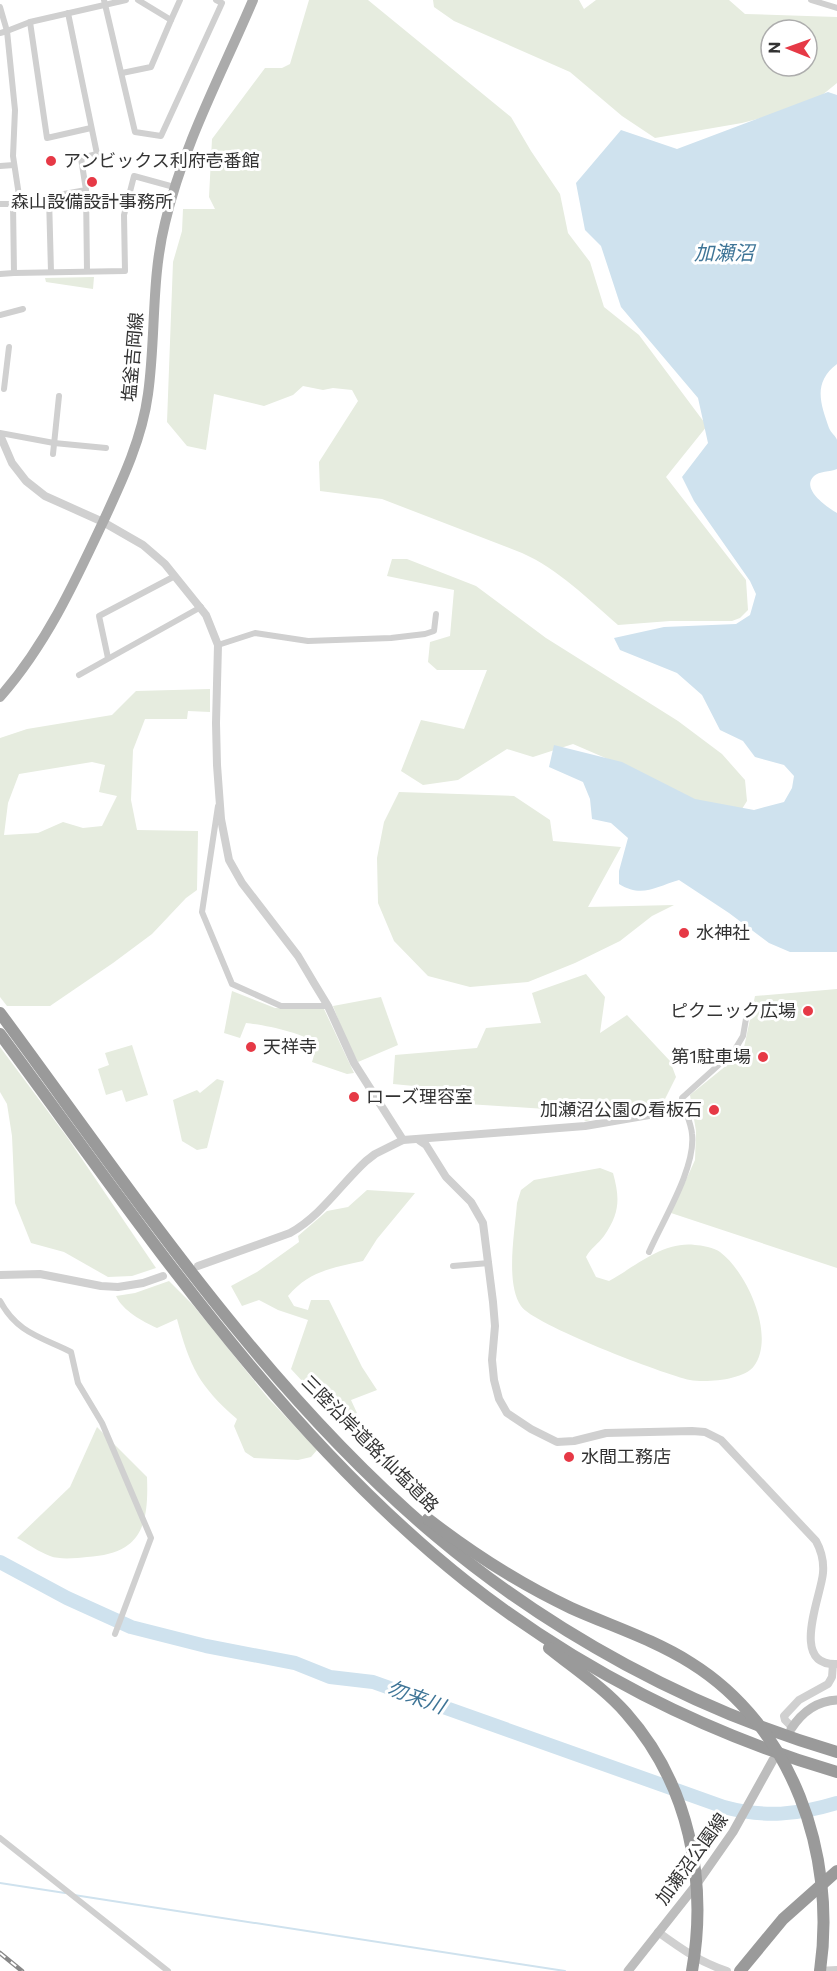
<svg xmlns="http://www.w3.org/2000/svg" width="837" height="1971" font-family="Commissioner,'Noto Sans JP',sans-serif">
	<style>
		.green { fill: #e6ecdf; fill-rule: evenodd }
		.water { fill: #cfe2ee }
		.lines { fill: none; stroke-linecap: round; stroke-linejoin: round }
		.stream { stroke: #cfe2ee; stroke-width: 2 }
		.river { stroke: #cfe2ee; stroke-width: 14 }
		.minor { stroke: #d0d0d0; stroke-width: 6 }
		.tertiary { stroke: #d0d0d0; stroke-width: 8 }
		.secondary { stroke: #bdbdbd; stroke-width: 9 }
		.primary { stroke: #ababab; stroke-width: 10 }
		.motorway { stroke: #9a9a9a; stroke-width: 12 }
		.rail-casing { stroke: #888; stroke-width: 4.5 }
		.rail { stroke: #fff; stroke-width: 2; stroke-dasharray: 7; stroke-linecap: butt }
		.poi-dot { fill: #e63946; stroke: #fff; stroke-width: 2 }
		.labels { text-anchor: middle; stroke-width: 6; stroke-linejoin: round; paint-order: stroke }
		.poi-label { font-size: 18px; fill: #333; stroke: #fff; text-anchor: start }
		.street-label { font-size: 18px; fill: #333; stroke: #fff }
		.water-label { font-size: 20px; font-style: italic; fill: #3f7597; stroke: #fff }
	</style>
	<rect width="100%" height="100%" fill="#fff"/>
	<g class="green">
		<path d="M309 0H368L511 117 531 151 560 194 568 233 590 262 604 307 639 335 707 426 666 477 746 580 748 610 740 618 732 621H670L618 625C588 599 558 569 522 553L382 499 320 491 319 462 358 401 352 390 333 388 323 390 303 386 293 395 264 406 214 394 206 450 187 446 167 422 173 262 182 231 183 209H215L209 197 212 139 265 68H282L290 64Z"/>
		<path d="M433 0H579L584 9 596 0H729L745 14 837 17V83L810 105 742 123 655 138 622 116 570 72 454 21 434 7ZM771 30H807V66H771Z"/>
		<polygon points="94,277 93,289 46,282 45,278"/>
		<polygon points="392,559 407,559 476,586 546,638 678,721 722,754 745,780 747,801 740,812 712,811 617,763 573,744 533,757 507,749 458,780 423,785 401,771 421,720 464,729 487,670 437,670 428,662 430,642 450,636 454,590 387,576"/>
		<path d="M210 689V712L188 711 187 719H145L133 750 131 800 137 830 198 831 197 890 186 898 152 934 113 963 50 1006H7L0 997V738L27 729 112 715 136 691ZM92 762 105 765 99 792 117 796 102 826 83 828 63 822 38 833 4 835 8 803 19 774Z"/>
		<polygon points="399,792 514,796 550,820 553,841 621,847 588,907 674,905 652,916 620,941 575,963 528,982 470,987 428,976 394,941 378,903 377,858 384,822"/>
		<polygon points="586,974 605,997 600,1033 627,1015 670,1061 676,1077 662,1105 586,1121 561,1110 452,1103 445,1089 393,1084 395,1055 477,1048 486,1028 541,1023 532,993"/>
		<polygon points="837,989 837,1268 671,1213 695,1160 696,1131 690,1095 743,1052 755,996"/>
		<path d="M232 991 275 1008 324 1009 354 1073 347 1074 312 1062 317 1045C306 1033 264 1025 246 1023L240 1038 224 1033Z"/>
		<polygon points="381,997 398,1045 358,1062 345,1037 333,1006"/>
		<polygon points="132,1045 148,1095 126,1102 122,1090 106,1095 98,1069 109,1065 105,1053"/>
		<polygon points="0,1047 67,1137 156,1268 132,1276 108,1277 64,1252 31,1243 15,1203 12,1136 7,1104 0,1092"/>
		<polygon points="217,1079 224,1081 207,1148 197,1150 182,1141 173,1100 197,1090 200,1093"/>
		<path d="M600 1168 613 1173C620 1198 620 1213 604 1236 598 1244 591 1248 586 1257L596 1277 609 1281C635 1267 663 1241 695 1245 701 1245 715 1248 720 1252 747 1272 776 1336 754 1366 744 1380 706 1383 690 1380 665 1375 532 1324 521 1306 505 1283 515 1231 517 1203L521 1190 534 1180Z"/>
		<path d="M367 1190 415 1193 377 1239 363 1261C332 1268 309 1271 288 1296L294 1306 308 1310 311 1300H329L362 1367 377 1390 351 1400 357 1413 345 1419 315 1395 291 1369 308 1320 278 1310 259 1300 242 1306 231 1286 257 1272 299 1242 298 1236 327 1211 348 1207Z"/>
		<path d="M169 1281 193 1305 268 1398 317 1450 311 1457 298 1460 254 1458 245 1452 234 1426 237 1419C199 1386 190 1367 177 1319L157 1328C142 1321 123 1311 116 1296L135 1293Z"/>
		<path d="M97 1427 147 1477C149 1526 141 1554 87 1557 77 1558 60 1560 50 1556 39 1552 28 1544 17 1538L70 1487Z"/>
	</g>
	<path class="water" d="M828 92 837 95V364C812 383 821 404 829 428 831 433 836 436 837 440 837 448 837 460 837 469 830 472 819 471 814 476 800 489 828 508 837 513V952H790L769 943 729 913 679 880C655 887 642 898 619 884V871L628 838 611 823 592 819 590 799 583 782 549 767 554 745 622 762 695 799 754 810 784 802 792 788 794 776 784 765 755 757 743 741 720 730 702 695 677 673 620 650 614 638 664 627 736 624 750 615 756 594 750 581 694 501 682 477 708 443 698 398 621 307 601 246 585 230 576 183 621 130 677 149Z"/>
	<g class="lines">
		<g class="stream">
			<polyline points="0,1883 65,1893"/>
			<polyline points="74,1895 565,1971"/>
		</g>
		<path class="river" d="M0 1562 67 1598 131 1627 206 1646 295 1663 330 1677 373 1682 724 1807C764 1818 798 1815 837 1803"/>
		<g class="minor">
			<polyline points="104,0 135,132 161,136 222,3 216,0"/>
			<polyline points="138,0 171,20 180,0"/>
			<polyline points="811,0 837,8"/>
			<polyline points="0,7 7,31 30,22 126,0"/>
			<polyline points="30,22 47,138 91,128"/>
			<polyline points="0,33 7,31 15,110 13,156 20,202 86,190 81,158 97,154 68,13"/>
			<polyline points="122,73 151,67 171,20"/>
			<polyline points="0,166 14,165"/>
			<polyline points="86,190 87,271"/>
			<polyline points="49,197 51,272"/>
			<polyline points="0,204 13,204"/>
			<polyline points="14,273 125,271 124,215 134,176 174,187"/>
			<polyline points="0,274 14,273 13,204 20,202"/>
			<polyline points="0,315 23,309"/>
			<polyline points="4,389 9,347"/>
			<polyline points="0,433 54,443 106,448"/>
			<polyline points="53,454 59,396"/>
			<polyline points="218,645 255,633 308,641 391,638 425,634 434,631 436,614"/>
			<polyline points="108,658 99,616 175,576"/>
			<polyline points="79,675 201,607"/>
			<polyline points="218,806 202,912 232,984 281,1006 328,1006"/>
			<path d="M649 1252C663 1220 696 1168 692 1134 691 1122 684 1110 682 1098L734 1051 743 1036 748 1007"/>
			<polyline points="453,1266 489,1263"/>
			<path d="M0 1301C17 1333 41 1337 71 1352L78 1383 102 1423 151 1538 115 1634"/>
			<polyline points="0,1838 168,1971"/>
		</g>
		<g class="tertiary">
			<polyline points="0,435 12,463 26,481 45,496 103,522 143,545 165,564 206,615 218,645 216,723 217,765 221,819 229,860 242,883 298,956 314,983 328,1006 354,1063 403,1140"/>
			<path d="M420 1141 426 1145 446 1177 471 1202 483 1223 493 1302 495 1326 492 1360 494 1380 499 1399 507 1413 531 1429 557 1442 574 1441 606 1433 692 1431 705 1432 721 1440 816 1541C822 1552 824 1561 823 1573 821 1597 789 1666 837 1664"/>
			<path d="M198 1266 290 1233C322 1215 340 1185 366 1161L375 1154 403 1140 585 1126 684 1109"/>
			<polyline points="0,1275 40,1274 101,1286 118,1287 143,1283 163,1276"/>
			<polyline points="792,1727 785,1720 784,1716 799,1700 828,1684 832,1677 833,1664"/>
			<path d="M658 1932C680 1948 701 1963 727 1971"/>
			<polyline points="818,1971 837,1970"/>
		</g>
		<g class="secondary">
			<path d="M791 1729C802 1712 817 1701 837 1700"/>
			<polyline points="628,1971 696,1885 733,1832 773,1760"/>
		</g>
		<path class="primary" d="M0 697C45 646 74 584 103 522 122 481 142 439 148 394 156 337 151 279 165 223 183 145 222 73 253 0"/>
		<g class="motorway">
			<path d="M0 1013C133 1193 263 1390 436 1536 551 1633 693 1710 837 1752"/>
			<path d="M0 1034C142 1226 278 1432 467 1582 576 1668 704 1733 837 1772"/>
			<path d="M428 1519C472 1553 520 1584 571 1608 611 1626 653 1639 691 1663 792 1726 837 1854 820 1971"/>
			<path d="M549 1648C575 1669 604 1688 626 1713 689 1784 708 1880 692 1971"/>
			<polyline points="740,1971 783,1919 837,1871"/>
		</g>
		<defs>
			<polyline id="rail" points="0,1953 22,1971"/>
		</defs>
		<use href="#rail" class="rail-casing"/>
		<use href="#rail" class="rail"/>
	</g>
	<g class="poi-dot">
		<circle cx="51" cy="161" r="6"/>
		<circle cx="92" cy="182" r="6"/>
		<circle cx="684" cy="933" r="6"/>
		<circle cx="808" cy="1011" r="6"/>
		<circle cx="251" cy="1047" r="6"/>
		<circle cx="763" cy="1057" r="6"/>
		<circle cx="354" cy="1097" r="6"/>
		<circle cx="714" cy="1110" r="6"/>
		<circle cx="569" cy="1457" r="6"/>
	</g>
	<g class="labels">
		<g class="poi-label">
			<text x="63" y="167">アンビックス利府壱番館</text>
			<text x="92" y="208" text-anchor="middle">森山設備設計事務所</text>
			<text x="696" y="939">水神社</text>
			<text x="796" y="1017" text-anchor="end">ピクニック広場</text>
			<text x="263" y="1053">天祥寺</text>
			<text x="751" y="1063" text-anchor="end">第1駐車場</text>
			<text x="366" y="1103">ローズ理容室</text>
			<text x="702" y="1116" text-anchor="end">加瀬沼公園の看板石</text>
			<text x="581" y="1463">水間工務店</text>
		</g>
		<g class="street-label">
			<text transform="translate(133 357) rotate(-85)" y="6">塩釜吉岡線</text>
			<text transform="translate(370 1444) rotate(45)" y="6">三陸沿岸道路;仙塩道路</text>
			<text transform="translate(692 1859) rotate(-54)" y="6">加瀬沼公園線</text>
		</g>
		<g class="water-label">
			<text x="724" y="260">加瀬沼</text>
			<text transform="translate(416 1697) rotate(20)" y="7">勿来川</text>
		</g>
	</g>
	<g transform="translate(789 48) rotate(271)"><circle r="28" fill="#ffffff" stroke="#adadad" stroke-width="1.5"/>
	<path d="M0-4.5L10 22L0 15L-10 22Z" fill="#e63946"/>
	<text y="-9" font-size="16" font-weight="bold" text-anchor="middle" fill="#333333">N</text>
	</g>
</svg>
